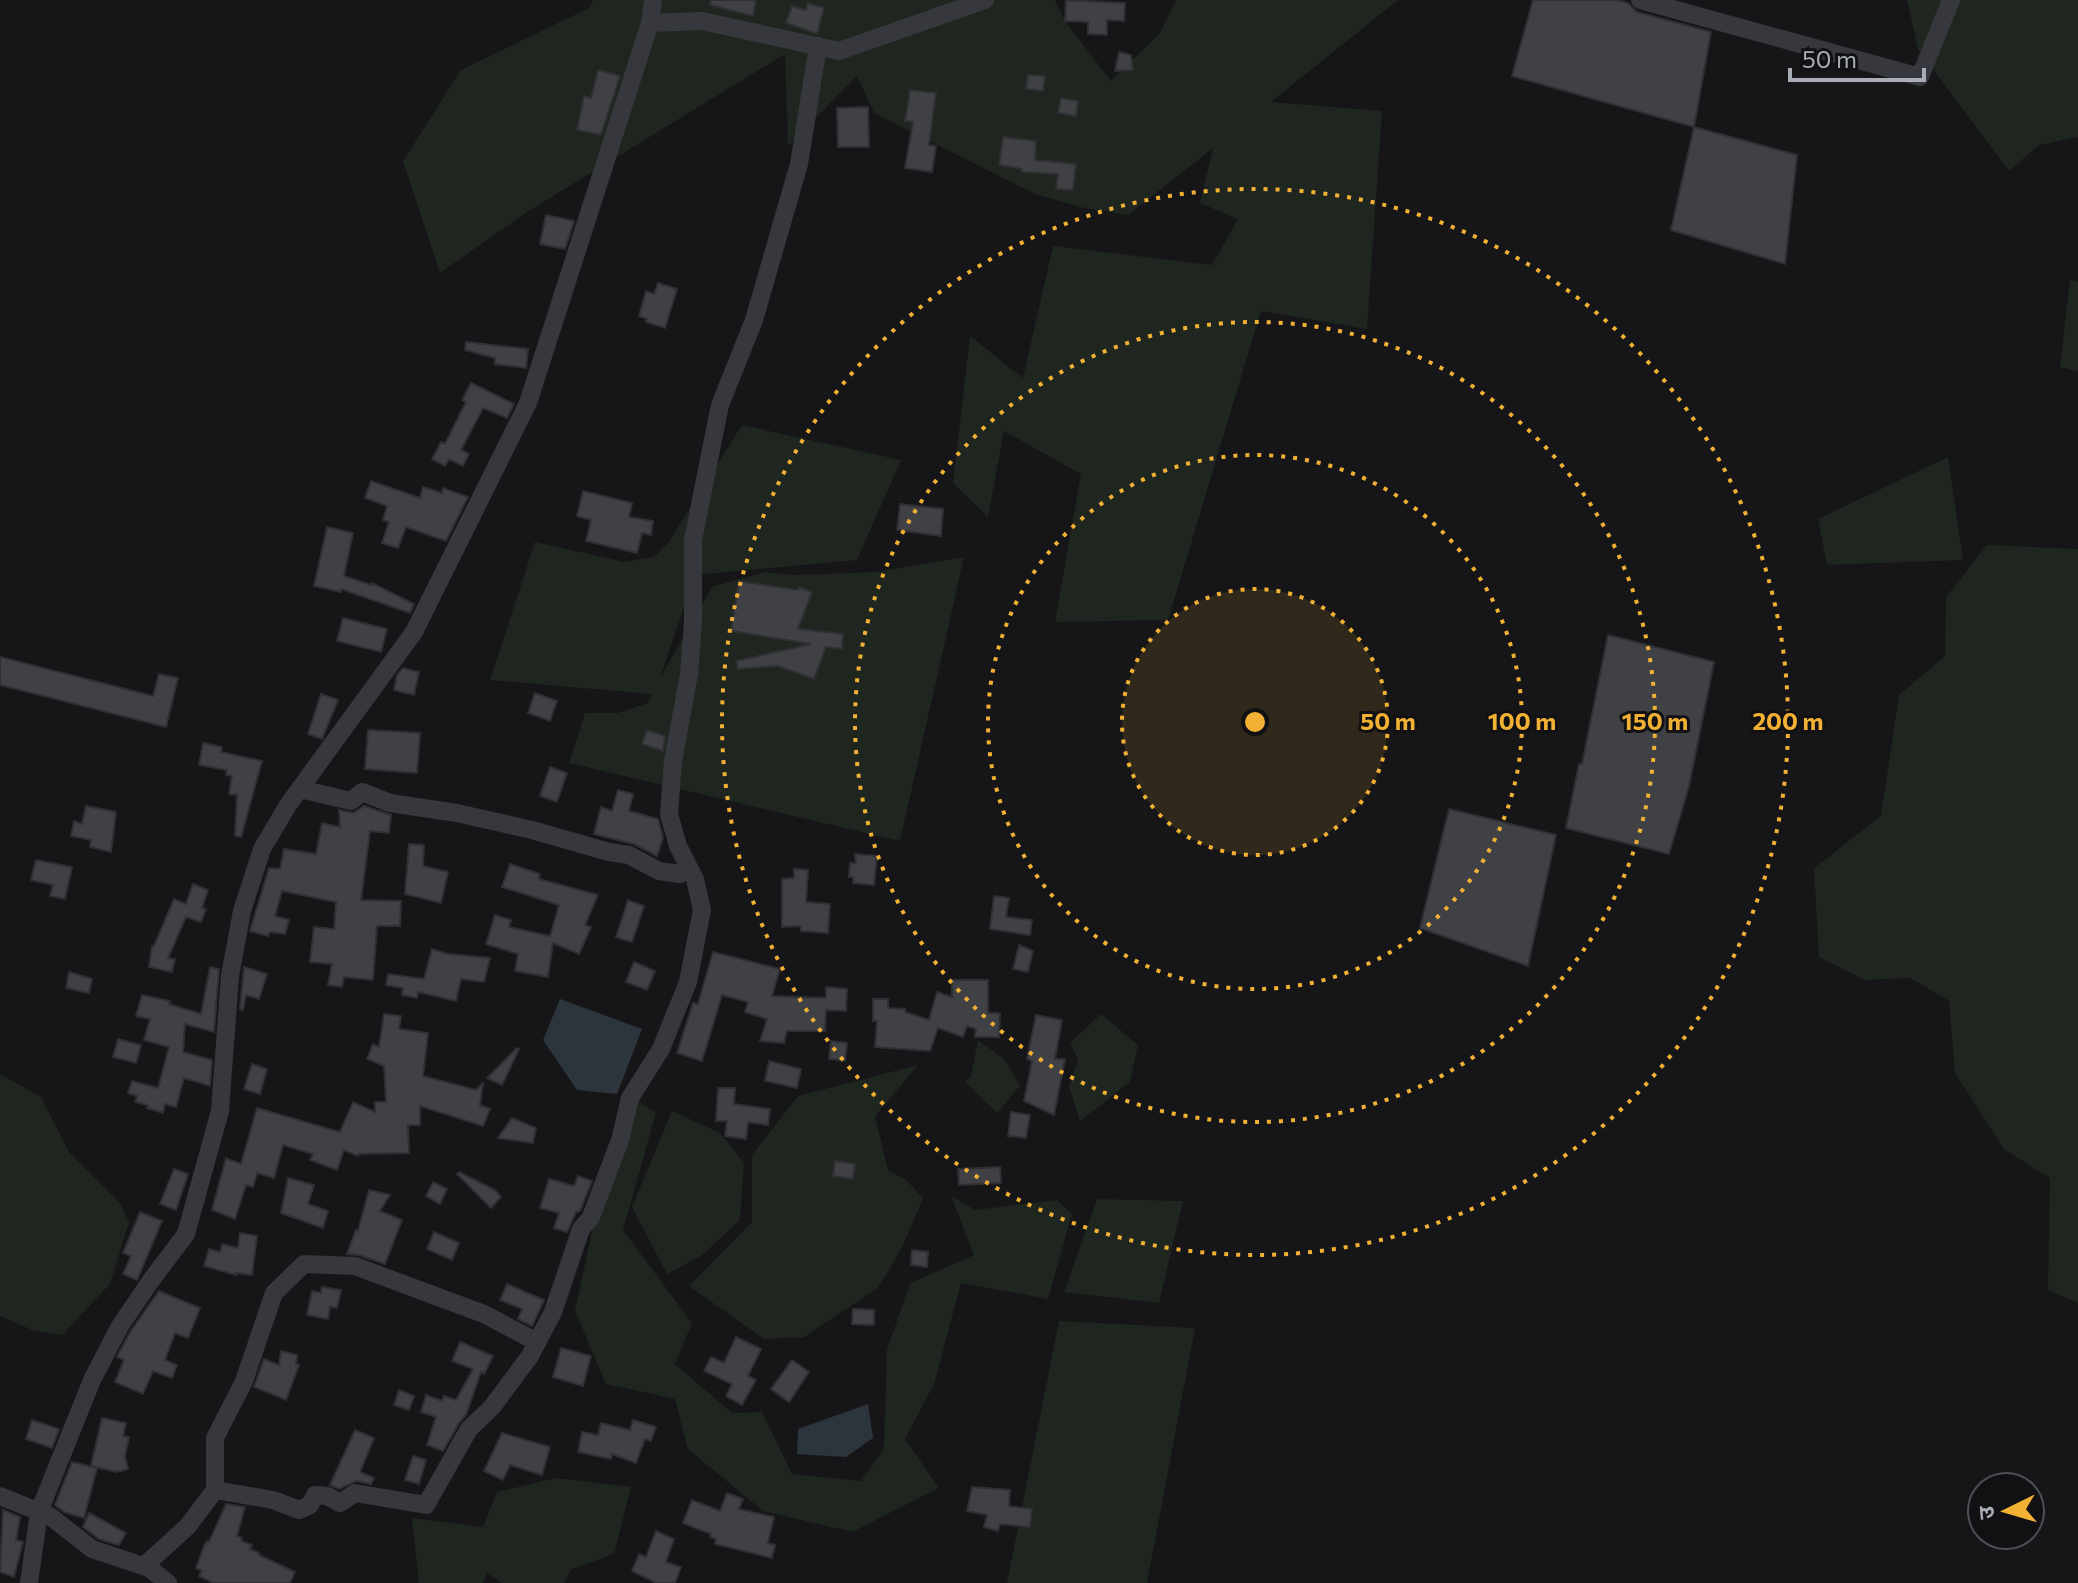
<svg xmlns="http://www.w3.org/2000/svg" width="2078" height="1583" font-family="Commissioner,'Noto Sans Devanagari',sans-serif">
	<style>
		.green { fill: #1e261f }
		.water { fill: #2c353c }
		.building { fill: #404145; stroke: #303034; stroke-width: 2 }
		.lines { fill: none; stroke-linecap: round; stroke-linejoin: round }
		.minor { stroke: #37383d; stroke-width: 18 }
		.ring { fill: none; stroke: #f2b134; stroke-width: 4; stroke-dasharray: 4 8 }
		.centre { fill: #f2b134; stroke: #111113; stroke-width: 4 }
		.ring-label { font-size: 24px; text-anchor: middle; font-weight: bold; fill: #f2b134; stroke: #111113; stroke-width: 6; stroke-linejoin: round; paint-order: stroke }
	</style>
	<rect width="100%" height="100%" fill="#161618"/>
	<g class="green">
		<polygon points="593,0 1055,0 1065,21 1111,81 1160,33 1176,0 1398,0 1271,102 1382,111 1367,329 1261,311 1168,620 1055,622 1081,474 1004,431 988,517 953,483 970,336 1023,378 1053,246 1212,265 1238,219 1200,203 1213,148 1128,215 1080,207 1035,194 874,113 857,76 788,146 785,54 527,212 440,273 403,161 461,70 589,8"/>
		<polygon points="1907,0 2078,0 2078,137 2039,145 2009,171 1918,49"/>
		<polygon points="2070,280 2078,282 2078,371 2060,367"/>
		<polygon points="742,425 901,460 857,560 695,575 660,678 712,587 764,572 794,575 876,572 964,557 900,841 569,763 585,713 618,713 648,703 652,694 490,680 535,542 624,562 654,557 668,543"/>
		<polygon points="1948,457 1963,560 1827,565 1818,519"/>
		<polygon points="1987,545 2078,549 2078,1303 2048,1290 2050,1178 2004,1149 1955,1073 1949,1001 1910,978 1865,980 1819,957 1814,868 1881,816 1899,695 1945,656 1946,597"/>
		<polygon points="1101,1014 1138,1045 1130,1082 1080,1121 1069,1086 1078,1059 1070,1043"/>
		<polygon points="978,1040 1005,1060 1020,1086 997,1113 965,1082 971,1076"/>
		<path d="M918 1065 875 1116 888 1170 906 1180 923 1198C910 1230 897 1263 875 1290L804 1337 764 1339 689 1286 752 1222V1155L798 1096Z"/>
		<polygon points="0,1074 41,1097 69,1152 120,1203 129,1222 110,1284 62,1335 32,1330 0,1316"/>
		<polygon points="638,1101 656,1113 623,1230 692,1323 675,1364 732,1413 762,1412 792,1474 861,1481 884,1449 887,1350 910,1283 974,1255 951,1196 975,1210 1057,1200 1072,1214 1048,1299 961,1283 934,1384 905,1439 939,1488 852,1532 763,1511 688,1449 675,1399 606,1384 575,1311 597,1208"/>
		<polygon points="672,1111 720,1133 744,1163 740,1220 701,1256 667,1274 632,1207"/>
		<polygon points="1097,1199 1183,1201 1159,1303 1064,1292"/>
		<polygon points="1059,1321 1195,1328 1147,1583 1007,1583"/>
		<polygon points="556,1478 631,1487 614,1554 572,1569 564,1583 502,1583 487,1573 483,1583 419,1583 412,1518 483,1527 497,1492"/>
	</g>
	<g class="water">
		<polygon points="560,999 642,1029 617,1094 577,1090 543,1040"/>
		<polygon points="868,1404 873,1438 846,1457 797,1454 798,1429"/>
	</g>
	<g class="building">
		<polygon points="711,0 756,0 753,16 710,5"/>
		<polygon points="1066,0 1125,3 1124,21 1107,20 1107,35 1088,34 1088,22 1065,21"/>
		<polygon points="1533,0 1617,0 1628,3 1637,12 1711,32 1694,127 1512,76"/>
		<polygon points="808,3 824,8 817,34 786,23 792,6 806,10"/>
		<polygon points="1119,52 1131,55 1133,70 1115,71"/>
		<polygon points="598,70 620,76 601,135 577,130 584,96 591,98"/>
		<polygon points="1028,75 1045,76 1043,91 1026,89"/>
		<polygon points="910,90 936,93 929,145 936,146 932,172 905,168 913,122 905,121"/>
		<polygon points="1061,98 1078,101 1076,116 1058,113"/>
		<polygon points="868,107 869,147 838,147 837,108"/>
		<polygon points="1694,127 1797,155 1785,264 1671,230"/>
		<polygon points="1003,137 1036,141 1035,160 1076,164 1073,190 1056,189 1058,174 1022,172 1022,169 999,165"/>
		<polygon points="546,215 574,221 565,249 540,244"/>
		<polygon points="658,283 677,289 665,328 646,322 647,319 639,316 646,291 654,294"/>
		<polygon points="466,342 528,349 526,368 495,364 495,358 465,350"/>
		<polygon points="471,383 514,404 507,418 483,408 461,450 469,454 463,466 449,459 445,466 432,459 441,442 445,444 466,402 462,400"/>
		<polygon points="371,481 420,498 423,487 442,493 443,488 468,497 446,541 406,527 398,548 382,543 389,522 383,520 387,506 365,498"/>
		<polygon points="583,491 632,503 629,517 653,521 651,535 642,533 637,553 586,541 591,520 577,516"/>
		<polygon points="900,504 943,509 941,536 897,530"/>
		<polygon points="327,527 353,533 344,576 371,585 372,583 414,604 410,613 341,589 341,592 314,586"/>
		<polygon points="739,581 798,590 799,587 812,592 798,629 843,634 842,649 826,647 814,679 778,666 738,669 736,661 811,644 731,631"/>
		<polygon points="343,618 387,629 381,652 337,641"/>
		<polygon points="1608,635 1714,662 1689,786 1669,854 1566,828 1579,764 1582,764"/>
		<polygon points="0,657 153,696 159,674 178,678 166,727 0,685"/>
		<polygon points="403,668 419,672 414,695 394,690 397,675"/>
		<polygon points="535,693 557,701 550,721 528,713"/>
		<polygon points="321,694 338,700 322,739 308,734"/>
		<polygon points="368,730 420,733 417,773 365,769"/>
		<polygon points="647,730 665,736 663,751 642,744"/>
		<polygon points="203,743 222,747 221,752 262,761 241,837 235,836 237,795 229,794 232,776 226,775 227,770 199,765"/>
		<polygon points="550,767 567,773 557,802 540,796"/>
		<polygon points="618,790 633,794 629,811 658,819 663,838 657,856 634,844 594,834 601,807 612,811"/>
		<polygon points="86,806 116,812 111,852 90,847 91,840 71,836 74,821 82,824"/>
		<polygon points="364,806 391,815 389,833 370,831 361,900 401,901 400,926 377,926 373,980 344,977 342,987 328,985 332,964 310,962 314,927 334,929 336,902 282,891 275,916 289,920 285,934 270,932 268,936 250,931 269,868 280,869 284,849 316,854 322,823 340,827 339,810 353,813"/>
		<polygon points="1449,809 1556,835 1528,966 1420,928"/>
		<polygon points="409,844 424,845 423,866 448,872 441,903 405,894"/>
		<polygon points="855,854 877,856 874,885 853,883 853,877 849,877 850,863 856,863"/>
		<polygon points="36,860 72,867 65,899 50,896 53,885 31,880"/>
		<polygon points="510,864 540,874 539,879 598,895 585,925 591,927 579,954 553,943 548,977 515,971 518,954 486,944 495,915 511,920 509,927 550,936 559,905 502,887"/>
		<polygon points="794,869 808,870 806,902 830,904 828,933 801,931 801,926 782,927 782,879 794,878"/>
		<polygon points="193,884 208,890 202,908 206,909 201,922 186,917 168,958 175,959 172,972 149,967 152,946 154,946 174,899 186,904"/>
		<polygon points="994,896 1009,898 1006,917 1032,920 1030,935 990,929"/>
		<polygon points="628,900 644,906 632,942 616,937"/>
		<polygon points="1019,945 1033,951 1028,972 1013,969"/>
		<polygon points="432,949 448,954 490,958 484,982 461,979 456,1001 418,992 417,998 402,995 403,988 386,985 388,974 424,979"/>
		<polygon points="713,952 780,969 772,996 826,998 826,987 847,989 846,1011 826,1010 825,1031 787,1031 784,1043 760,1041 767,1019 745,1012 748,1002 722,995 702,1061 677,1053 693,1003 698,1004"/>
		<polygon points="634,962 655,971 647,990 626,982"/>
		<polygon points="210,967 219,969 214,1032 185,1024 183,1052 212,1060 210,1086 184,1078 176,1107 165,1104 163,1113 147,1108 148,1105 135,1102 137,1096 128,1093 132,1081 158,1088 169,1047 144,1040 150,1019 136,1016 142,995 170,1001 169,1004 201,1014"/>
		<polygon points="244,967 267,974 259,999 246,995 243,1010 240,1009"/>
		<polygon points="69,972 92,979 89,993 66,988"/>
		<polygon points="952,980 988,980 988,1013 1000,1013 999,1037 975,1037 976,1029 967,1026 963,1037 938,1028 930,1051 875,1047 877,1021 873,1021 873,999 888,999 888,1008 905,1009 905,1012 929,1020 937,992 952,997"/>
		<polygon points="384,1014 401,1016 399,1029 428,1033 423,1076 476,1090 483,1083 480,1105 490,1109 483,1126 420,1106 420,1125 408,1125 409,1153 359,1154 358,1156 344,1150 337,1170 310,1160 313,1154 283,1145 274,1178 257,1173 253,1187 246,1185 235,1219 212,1210 226,1158 241,1164 257,1108 340,1132 353,1102 375,1112 375,1102 386,1102 384,1066 367,1059 373,1044 379,1047"/>
		<polygon points="1036,1015 1062,1020 1055,1059 1065,1059 1054,1115 1024,1101 1032,1061 1027,1059"/>
		<polygon points="118,1039 141,1045 136,1063 113,1057"/>
		<polygon points="831,1041 847,1043 845,1061 829,1059"/>
		<polygon points="517,1048 519,1049 502,1085 487,1078"/>
		<polygon points="769,1061 801,1069 797,1088 765,1081"/>
		<polygon points="252,1064 267,1069 260,1094 244,1089"/>
		<polygon points="718,1088 735,1088 734,1104 770,1109 768,1125 748,1122 746,1139 725,1136 727,1121 716,1121"/>
		<polygon points="1011,1112 1030,1115 1026,1138 1008,1136"/>
		<polygon points="512,1118 536,1128 533,1143 498,1138"/>
		<polygon points="835,1161 855,1164 853,1179 833,1176"/>
		<polygon points="1000,1167 1001,1183 959,1185 958,1169"/>
		<polygon points="174,1169 188,1174 176,1210 160,1204"/>
		<polygon points="459,1172 495,1190 501,1197 491,1208 457,1174"/>
		<polygon points="578,1176 592,1181 580,1211 576,1212 567,1232 554,1228 559,1213 540,1208 549,1179 574,1186"/>
		<polygon points="288,1178 314,1185 308,1204 328,1211 323,1228 281,1213"/>
		<polygon points="433,1182 447,1189 440,1204 426,1196"/>
		<polygon points="369,1190 390,1195 380,1211 402,1220 385,1264 359,1255 347,1254 356,1230 358,1231"/>
		<polygon points="140,1212 162,1221 137,1280 123,1274 131,1256 123,1253"/>
		<polygon points="434,1232 459,1243 452,1260 427,1249"/>
		<polygon points="240,1233 257,1236 252,1275 236,1273 236,1275 204,1266 209,1249 220,1252 222,1244 238,1248"/>
		<polygon points="912,1250 928,1252 927,1267 911,1265"/>
		<polygon points="507,1284 544,1300 532,1326 518,1319 522,1309 500,1300"/>
		<polygon points="322,1287 341,1290 337,1308 330,1307 328,1319 307,1315 312,1291 321,1293"/>
		<polygon points="159,1291 200,1308 188,1338 175,1333 165,1360 177,1365 172,1378 153,1371 143,1394 115,1382 124,1360 117,1357 130,1332"/>
		<polygon points="853,1309 874,1310 874,1325 852,1324"/>
		<polygon points="736,1337 761,1349 748,1376 756,1380 742,1405 726,1396 732,1384 704,1371 711,1357 724,1363"/>
		<polygon points="460,1342 493,1356 484,1374 481,1372 466,1415 459,1423 443,1451 427,1445 436,1417 421,1412 426,1395 442,1401 444,1396 456,1400 473,1369 452,1361"/>
		<polygon points="561,1348 591,1356 583,1386 553,1377"/>
		<polygon points="281,1351 297,1355 296,1364 299,1365 286,1400 254,1387 264,1359 279,1365"/>
		<polygon points="792,1360 809,1372 789,1402 771,1389"/>
		<polygon points="399,1390 414,1396 409,1410 394,1405"/>
		<polygon points="102,1418 126,1423 123,1436 129,1437 125,1456 128,1469 117,1472 91,1466"/>
		<polygon points="32,1420 59,1429 52,1448 26,1439"/>
		<polygon points="633,1420 656,1427 651,1441 645,1439 636,1463 612,1454 611,1459 578,1452 582,1432 598,1435 601,1423 630,1430"/>
		<polygon points="355,1430 374,1438 360,1472 374,1478 371,1484 356,1481 339,1489 330,1485"/>
		<polygon points="502,1433 550,1447 542,1475 510,1465 503,1480 484,1471"/>
		<polygon points="413,1456 426,1460 419,1484 405,1480"/>
		<polygon points="72,1462 97,1468 84,1518 64,1512 55,1505"/>
		<polygon points="972,1487 1010,1490 1009,1506 1032,1509 1030,1527 1000,1524 998,1531 984,1527 987,1515 967,1511"/>
		<polygon points="727,1493 743,1499 739,1509 774,1517 768,1543 775,1545 772,1558 715,1544 716,1539 710,1537 711,1534 683,1523 692,1500 720,1511"/>
		<polygon points="226,1504 245,1507 237,1536 242,1538 241,1541 252,1545 250,1549 259,1553 259,1555 295,1572 290,1583 213,1583 199,1576 202,1571 196,1568 204,1546 207,1541 209,1542"/>
		<polygon points="3,1510 20,1517 16,1540 23,1542 14,1577 0,1572"/>
		<polygon points="89,1513 126,1533 119,1545 99,1539 83,1527"/>
		<polygon points="656,1531 674,1539 666,1562 681,1567 675,1583 656,1583 632,1571 639,1554 646,1557"/>
	</g>
	<g class="lines">
		<g class="minor">
			<polyline points="1640,0 1920,77 1951,0"/>
			<polyline points="650,23 702,21 839,51 985,0"/>
			<polyline points="300,789 351,801 362,792 390,803 457,813 532,830 609,852 629,855 659,871 680,874 689,868"/>
			<polyline points="215,1490 215,1438 244,1381 274,1293 304,1264 355,1266 484,1314 537,1342"/>
			<polyline points="0,1496 50,1516 92,1549 149,1568 168,1583"/>
			<polyline points="144,1566 188,1526 215,1490 273,1500 299,1510 310,1505 315,1495 327,1496 340,1503 355,1493 426,1505 469,1429 492,1407 530,1356 553,1312 581,1229 591,1217 620,1140 630,1098 661,1049 688,982 702,910 695,879 678,846 669,814 673,761 689,674 693,622 693,540 720,405 754,320 799,164 818,46"/>
			<polyline points="29,1583 39,1512 92,1380 120,1326 152,1279 186,1234 220,1111 230,976 242,911 262,849 288,805 414,632 528,403 650,23 653,0"/>
		</g>
	</g>
	<circle cx="1255" cy="722" r="133" fill="#f2b134" fill-opacity=".12"/>
	<g class="ring">
		<circle cx="1255" cy="722" r="133"/>
		<circle cx="1255" cy="722" r="267"/>
		<circle cx="1255" cy="722" r="400"/>
		<circle cx="1255" cy="722" r="533"/>
	</g>
	<circle cx="1255" cy="722" r="12" class="centre"/>
	<g class="ring-label">
		<text x="1388" y="730">50 m</text>
		<text x="1522" y="730">100 m</text>
		<text x="1655" y="730">150 m</text>
		<text x="1788" y="730">200 m</text>
	</g>
	<g transform="translate(2006 1511) rotate(265)"><circle r="38" fill="#111113" stroke="#4d4f55" stroke-width="2"/>
	<path d="M0-6L14 30L0 20L-14 30Z" fill="#f2b134"/>
	<text y="-12" font-size="22" font-weight="bold" text-anchor="middle" fill="#a8adb8">उ</text>
	</g>
	<path d="M1790 68v12h134v-12" fill="none" stroke="#a8adb8" stroke-width="4"/>
	<text x="1802" y="68" font-size="24" fill="#a8adb8" stroke="#111113" stroke-width="6" paint-order="stroke">50 m</text>
</svg>
